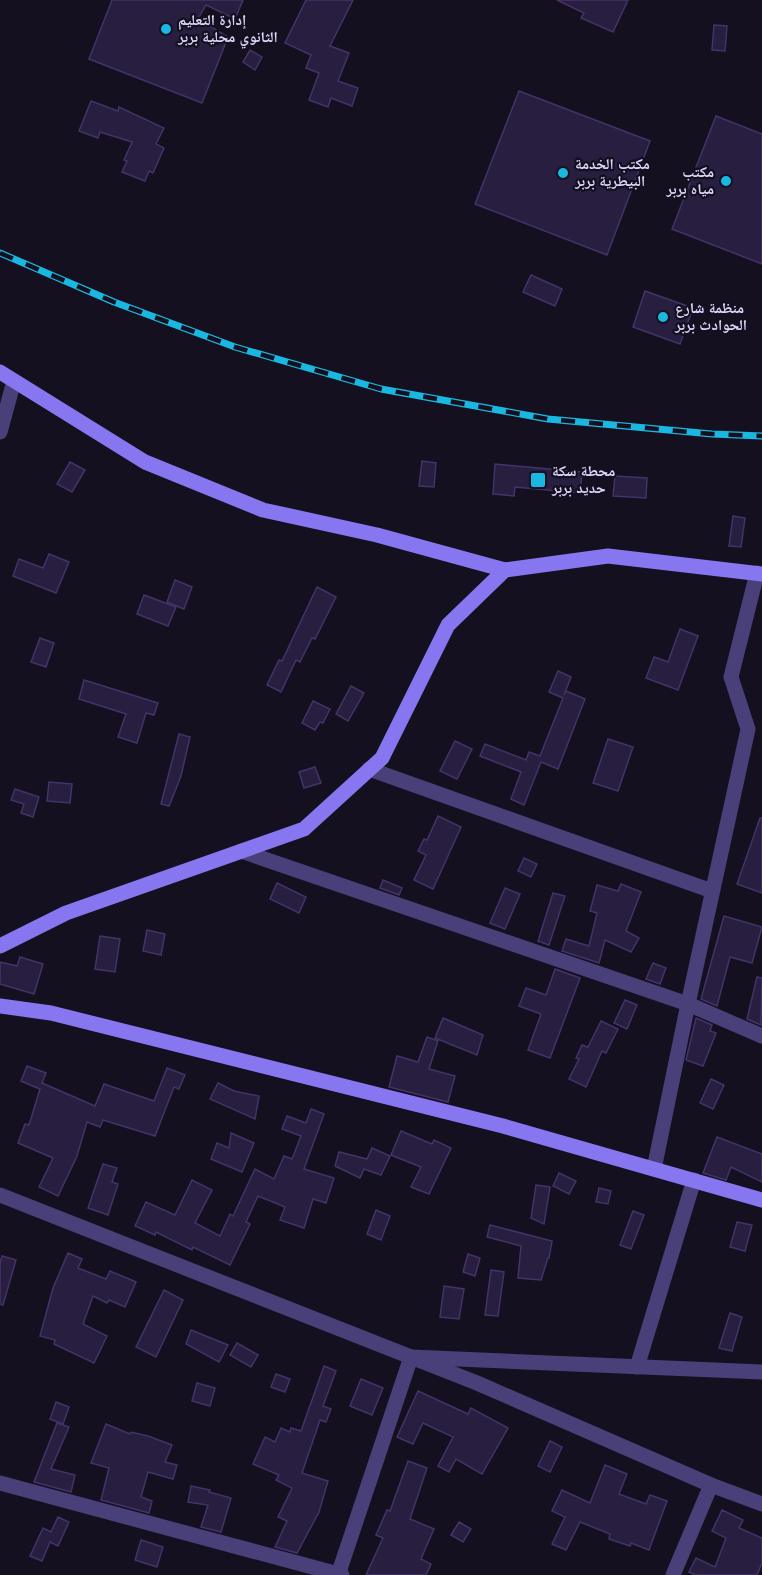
<svg xmlns="http://www.w3.org/2000/svg" width="762" height="1575" font-family="Montserrat,'Noto Naskh Arabic',sans-serif">
	<style>
		.building { fill: #281e3f; stroke: #433368; stroke-width: 1.5 }
		.lines { fill: none; stroke-linecap: round; stroke-linejoin: round }
		.street { stroke: #49407a; stroke-width: 15 }
		.secondary { stroke: #8676ef; stroke-width: 15 }
		.rail-casing { stroke: #1ab7e0; stroke-width: 7 }
		.rail { stroke: #141020; stroke-width: 4.5; stroke-dasharray: 14; stroke-linecap: butt }
		.poi-dot { fill: #1ab7e0; stroke: #141020; stroke-width: 2 }
		.labels { text-anchor: middle; stroke-width: 4.5; stroke-linejoin: round; paint-order: stroke }
		.poi-label { font-size: 15px; font-weight: bold; fill: #ddd4fa; stroke: #141020; text-anchor: start }
	</style>
	<rect width="100%" height="100%" fill="#141020"/>
	<g class="building">
		<polygon points="112,0 243,0 235,19 206,5 198,19 228,37 202,103 89,59"/>
		<polygon points="306,0 353,0 330,46 349,53 338,81 358,88 352,106 331,98 328,107 309,100 319,73 306,68 311,55 285,43"/>
		<polygon points="557,0 628,0 613,32 581,18 584,13"/>
		<polygon points="714,25 727,26 725,51 712,50"/>
		<polygon points="250,50 262,57 255,70 243,62"/>
		<polygon points="519,91 650,141 607,255 475,204"/>
		<polygon points="91,101 118,111 119,107 164,128 156,144 164,148 153,173 149,171 145,181 122,172 127,161 124,160 132,142 100,132 98,138 79,131"/>
		<polygon points="716,116 762,134 762,264 672,229"/>
		<polygon points="531,275 562,289 555,306 523,292"/>
		<polygon points="645,291 693,308 680,344 633,327"/>
		<polygon points="422,461 436,463 434,487 419,486"/>
		<polygon points="70,462 85,470 72,492 57,484"/>
		<polygon points="495,464 582,472 580,493 515,487 514,496 493,494"/>
		<polygon points="615,476 647,478 646,498 613,496"/>
		<polygon points="733,516 745,518 741,547 729,546"/>
		<polygon points="49,554 69,562 56,593 13,576 19,559 43,568"/>
		<polygon points="175,580 192,587 184,609 167,602"/>
		<polygon points="317,587 336,597 315,639 312,638 300,662 296,660 281,692 267,685 279,660 282,661"/>
		<polygon points="144,595 176,607 168,626 137,614"/>
		<polygon points="680,629 698,636 678,690 646,678 654,657 668,662"/>
		<polygon points="40,638 54,643 46,667 31,662"/>
		<polygon points="558,671 571,677 564,695 566,691 585,699 558,769 541,762 524,805 511,799 521,772 480,756 485,744 526,760 529,752 540,756 563,698 549,692"/>
		<polygon points="84,680 158,703 154,715 146,713 137,743 118,737 126,714 79,699"/>
		<polygon points="351,686 364,693 348,721 336,714"/>
		<polygon points="313,701 330,709 323,723 320,722 315,730 302,723"/>
		<polygon points="179,734 190,737 181,776 169,806 161,804"/>
		<polygon points="608,739 633,747 618,791 593,783"/>
		<polygon points="455,741 472,749 457,779 440,771"/>
		<polygon points="315,767 321,783 304,788 299,772"/>
		<polygon points="49,782 72,784 70,803 47,801"/>
		<polygon points="15,789 39,797 33,817 21,813 24,804 11,800"/>
		<polygon points="438,816 461,827 433,889 414,880 426,855 418,851 424,839 427,840"/>
		<polygon points="760,818 762,818 762,893 737,884"/>
		<polygon points="524,858 537,864 531,877 518,871"/>
		<polygon points="383,880 402,888 399,895 380,888"/>
		<polygon points="277,883 306,897 299,913 270,899"/>
		<polygon points="621,884 641,892 626,931 639,938 631,952 605,940 599,963 562,951 566,939 589,946 597,913 590,911 597,885 618,891"/>
		<polygon points="505,888 520,894 505,929 490,923"/>
		<polygon points="553,893 565,896 549,945 538,941"/>
		<polygon points="724,916 762,927 752,963 730,957 717,1006 701,999"/>
		<polygon points="147,930 165,934 161,955 143,951"/>
		<polygon points="100,936 120,939 115,972 95,969"/>
		<polygon points="20,957 43,964 34,994 0,984 0,962 17,966"/>
		<polygon points="653,963 666,968 660,984 646,979"/>
		<polygon points="555,969 580,978 550,1058 528,1050 541,1014 519,1006 526,988 546,995"/>
		<polygon points="757,977 762,978 761,1025 747,1019"/>
		<polygon points="625,1000 637,1005 627,1029 614,1023"/>
		<polygon points="443,1018 483,1035 477,1055 435,1038"/>
		<polygon points="696,1018 712,1025 710,1031 716,1033 703,1066 686,1060"/>
		<polygon points="601,1021 618,1029 606,1053 602,1051 586,1087 569,1079 579,1059 576,1058 582,1045 588,1047"/>
		<polygon points="427,1037 438,1041 429,1069 455,1076 448,1102 389,1087 397,1056 418,1062"/>
		<polygon points="27,1066 46,1073 42,1083 95,1106 104,1084 154,1101 167,1068 185,1075 179,1089 174,1087 155,1136 103,1120 100,1127 87,1122 77,1156 58,1196 39,1187 53,1158 18,1143 25,1124 29,1125 40,1089 21,1081"/>
		<polygon points="711,1079 724,1085 713,1109 700,1103"/>
		<polygon points="218,1083 234,1091 259,1096 255,1119 210,1099"/>
		<polygon points="311,1109 324,1114 304,1169 334,1178 326,1203 313,1199 304,1228 280,1220 285,1207 258,1196 246,1222 250,1224 230,1265 193,1247 192,1250 156,1232 155,1235 135,1226 146,1202 175,1215 192,1180 212,1190 195,1223 220,1236 230,1214 233,1216 255,1169 274,1179 284,1156 292,1159 301,1136 282,1129 287,1116 306,1123"/>
		<polygon points="401,1131 432,1144 434,1140 451,1148 429,1194 411,1187 421,1167 391,1155"/>
		<polygon points="231,1133 254,1143 242,1172 211,1159 217,1143 229,1148"/>
		<polygon points="717,1137 762,1154 762,1182 731,1167 726,1180 703,1173"/>
		<polygon points="372,1148 390,1156 381,1175 364,1169 360,1178 335,1166 339,1152 367,1159"/>
		<polygon points="103,1164 117,1168 112,1182 118,1184 108,1215 88,1208"/>
		<polygon points="559,1173 576,1181 569,1194 553,1186"/>
		<polygon points="536,1185 550,1187 544,1224 531,1218"/>
		<polygon points="599,1188 611,1191 608,1204 596,1202"/>
		<polygon points="376,1210 390,1216 381,1240 367,1234"/>
		<polygon points="633,1211 644,1215 631,1249 620,1245"/>
		<polygon points="737,1222 752,1225 745,1251 730,1247"/>
		<polygon points="490,1225 552,1241 549,1258 548,1258 541,1280 518,1278 521,1246 487,1237"/>
		<polygon points="68,1253 82,1259 78,1268 106,1279 110,1271 136,1282 125,1307 109,1300 107,1303 93,1296 83,1324 107,1336 94,1363 54,1344 55,1340 40,1336 53,1288"/>
		<polygon points="468,1254 480,1258 475,1276 463,1272"/>
		<polygon points="2,1256 16,1260 3,1305 0,1304 0,1263"/>
		<polygon points="491,1270 504,1272 498,1316 485,1315"/>
		<polygon points="444,1286 464,1289 459,1319 440,1317"/>
		<polygon points="164,1290 183,1300 156,1357 136,1347"/>
		<polygon points="730,1313 742,1317 732,1351 719,1348"/>
		<polygon points="191,1330 228,1345 219,1362 186,1344"/>
		<polygon points="237,1343 258,1355 251,1367 230,1355"/>
		<polygon points="324,1366 336,1371 323,1406 331,1409 326,1422 320,1420 302,1473 328,1481 319,1512 297,1553 275,1547 287,1521 278,1517 292,1488 276,1480 279,1475 253,1464 265,1437 275,1442 281,1428 290,1432 291,1428 301,1431"/>
		<polygon points="276,1374 290,1379 285,1392 271,1387"/>
		<polygon points="361,1379 383,1388 372,1415 350,1406"/>
		<polygon points="197,1383 215,1388 210,1406 192,1401"/>
		<polygon points="418,1391 468,1414 471,1408 508,1428 482,1474 456,1459 449,1472 438,1466 453,1437 423,1423 413,1444 397,1437"/>
		<polygon points="56,1402 69,1407 63,1424 50,1419"/>
		<polygon points="57,1423 69,1427 51,1469 75,1475 71,1492 34,1482"/>
		<polygon points="106,1424 130,1434 131,1432 148,1436 172,1445 165,1462 177,1465 173,1479 148,1472 141,1497 152,1501 149,1513 101,1500 109,1468 91,1463"/>
		<polygon points="550,1441 562,1447 550,1472 538,1466"/>
		<polygon points="408,1461 427,1468 410,1519 434,1529 421,1559 431,1564 426,1575 366,1575 383,1538 376,1535 387,1510 390,1511"/>
		<polygon points="605,1465 627,1474 619,1494 646,1504 650,1495 667,1501 649,1550 631,1543 630,1546 609,1539 610,1534 580,1522 566,1550 552,1544 565,1517 552,1511 562,1490 590,1503"/>
		<polygon points="191,1486 210,1490 209,1492 231,1498 221,1532 201,1527 208,1505 188,1502"/>
		<polygon points="722,1510 743,1520 739,1528 762,1538 762,1563 757,1575 696,1575 689,1572 696,1558 715,1567 726,1538 712,1531"/>
		<polygon points="58,1517 69,1522 58,1546 50,1542 42,1561 30,1556 43,1528 51,1532"/>
		<polygon points="459,1522 471,1529 463,1542 451,1535"/>
		<polygon points="141,1540 163,1547 157,1567 135,1560"/>
	</g>
	<g class="lines">
		<g class="street">
			<polyline points="0,432 14,381"/>
			<polyline points="369,769 712,891"/>
			<polyline points="241,851 688,1004 762,1036"/>
			<polyline points="654,1169 688,1004 748,729 731,677 757,573 762,576"/>
			<polyline points="0,1195 477,1383 711,1485 762,1504"/>
			<polyline points="637,1367 694,1180"/>
			<polyline points="0,1483 342,1575"/>
			<polyline points="338,1575 411,1357 762,1372"/>
			<polyline points="673,1575 711,1485"/>
		</g>
		<g class="secondary">
			<polyline points="0,372 145,462 263,510 377,535 505,570"/>
			<polyline points="0,946 66,913 304,829 382,758 448,625 505,570 608,556 762,574"/>
			<polyline points="0,1006 51,1013 503,1126 762,1200"/>
		</g>
		<defs>
			<polyline id="rail" points="0,253 114,302 235,347 381,389 548,419 712,434 762,436"/>
		</defs>
		<use href="#rail" class="rail-casing"/>
		<use href="#rail" class="rail"/>
	</g>
	<g class="poi-dot">
		<circle cx="166" cy="29" r="6"/>
		<circle cx="563" cy="173" r="6"/>
		<circle cx="726" cy="181" r="6"/>
		<circle cx="663" cy="317" r="6"/>
		<rect x="530" y="472" width="16" height="16" rx="3"/>
	</g>
	<g class="labels">
		<g class="poi-label">
			<text x="178" y="25">إدارة التعليم<tspan x="178" dy="17">الثانوي محلية بربر</tspan></text>
			<text x="575" y="169">مكتب الخدمة<tspan x="575" dy="17">البيطرية بربر</tspan></text>
			<text x="714" y="177" text-anchor="end">مكتب<tspan x="714" dy="17">مياه بربر</tspan></text>
			<text x="675" y="313">منظمة شارع<tspan x="675" dy="17">الحوادث بربر</tspan></text>
			<text x="552" y="476">محطة سكة<tspan x="552" dy="17">حديد بربر</tspan></text>
		</g>
	</g>
</svg>
